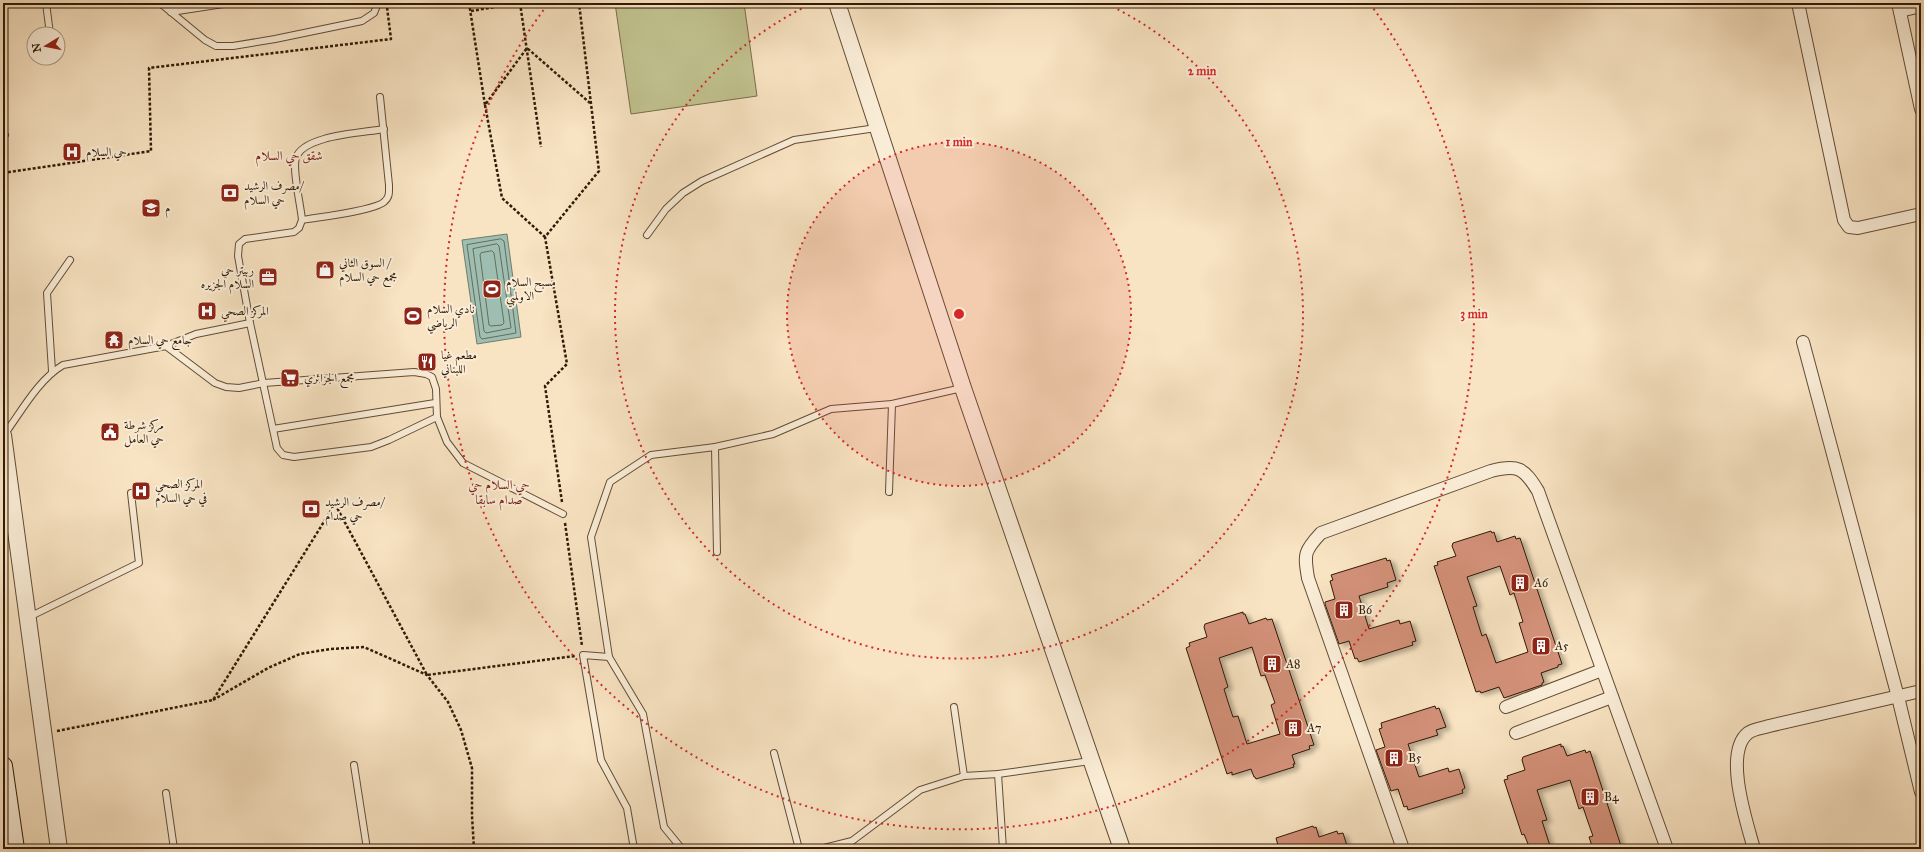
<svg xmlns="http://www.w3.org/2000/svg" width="1924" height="852" font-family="'IM FELL Great Primer',Amiri,serif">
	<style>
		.green { fill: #c1c390; stroke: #796e4b }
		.water { fill: #9dbeb1; stroke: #727c6d }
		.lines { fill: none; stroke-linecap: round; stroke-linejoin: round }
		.shore { stroke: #676c5c; stroke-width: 1 }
		.building { fill: #d29078; stroke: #311a06; fill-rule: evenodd; filter: url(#shadow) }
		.service-casing { stroke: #634c35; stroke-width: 8 }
		.minor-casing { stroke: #634c35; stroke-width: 14 }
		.tertiary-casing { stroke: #634c35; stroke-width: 18 }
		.secondary-casing { stroke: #311a06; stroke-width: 20 }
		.path { stroke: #311a06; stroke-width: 2.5; stroke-dasharray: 3 2; stroke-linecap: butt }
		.service { stroke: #faedd7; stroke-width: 6 }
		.minor { stroke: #faedd7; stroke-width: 12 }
		.tertiary { stroke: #faedd7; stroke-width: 16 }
		.secondary { stroke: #faedd7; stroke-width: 18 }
		.ring { fill: none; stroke: #d62828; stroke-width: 2; stroke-dasharray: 2 4 }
		.labels { text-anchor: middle; stroke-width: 4; stroke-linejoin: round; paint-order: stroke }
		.poi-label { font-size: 12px; fill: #311a06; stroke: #faedd7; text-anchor: start }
		.neighbourhood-label { font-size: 13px; fill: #7a1f14; stroke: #faedd7 }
		.centre { fill: #d62828; stroke: #faedd7; stroke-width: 2 }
		.ring-label { font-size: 12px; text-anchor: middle; font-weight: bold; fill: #d62828; stroke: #faedd7; stroke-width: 4; stroke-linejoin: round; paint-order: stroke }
	</style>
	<defs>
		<filter id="shadow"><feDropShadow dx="4.5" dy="2.5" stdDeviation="2" flood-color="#0004"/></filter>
	</defs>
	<rect width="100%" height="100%" fill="#f8e3c2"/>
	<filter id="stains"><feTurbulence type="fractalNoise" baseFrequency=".005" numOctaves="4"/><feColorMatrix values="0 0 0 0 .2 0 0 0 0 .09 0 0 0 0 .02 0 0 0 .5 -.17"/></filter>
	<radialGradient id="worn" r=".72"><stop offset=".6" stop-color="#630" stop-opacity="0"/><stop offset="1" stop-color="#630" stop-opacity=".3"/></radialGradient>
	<polygon class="green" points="615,3 744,3 757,96 631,114"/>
	<polygon class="water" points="507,234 521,337 477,344 462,240"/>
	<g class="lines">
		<g class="shore">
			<polygon points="501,239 504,241 516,333 482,339 480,337 467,245"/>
			<polygon points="497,244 499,246 511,328 486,333 484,331 473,249"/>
			<polygon points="492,251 494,253 504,323 502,325 491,326 489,325 480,255 481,253"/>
		</g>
	</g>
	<g class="building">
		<path d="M1491 531 1492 533 1494 532 1497 542 1515 536 1516 539 1520 538 1562 664 1558 665V667L1541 673 1544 682 1542 683V685L1504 698 1499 687 1481 693 1480 691 1476 692 1434 566 1438 565 1437 562 1456 556 1452 546 1453 543ZM1500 566 1510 595 1514 593 1518 606 1523 622 1519 623 1528 652 1496 663 1486 634 1482 636 1477 620 1473 607 1477 606 1467 577Z"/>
		<polygon points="1386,558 1387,561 1390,560 1396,580 1387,583 1388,587 1359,596 1369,629 1399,620 1400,624 1410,621 1416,641 1412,642 1413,645 1359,662 1357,658 1355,659 1349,641 1339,644 1325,604 1325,602 1335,599 1330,581 1333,580 1331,575"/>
		<path d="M1243 612V614H1245L1249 624 1266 618 1267 620 1272 619 1314 745 1309 746 1310 749 1292 755 1295 764H1293L1294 767 1256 779 1255 777H1254L1251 769 1232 775V772L1227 774 1186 648 1190 646 1189 643 1207 637 1204 627 1205 624ZM1252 647 1261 676 1265 675 1275 703 1271 705 1280 734 1247 744 1238 716 1233 717 1228 702 1224 689 1228 687 1219 658Z"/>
		<polygon points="1435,706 1436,709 1439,708 1446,727 1436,730 1438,735 1408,744 1419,777 1448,768 1449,772 1459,769 1465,788 1462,790 1463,793 1408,810 1407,806 1404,807 1398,789 1391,791 1376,750 1385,747 1379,729 1382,728 1381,723"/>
		<polygon points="1561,744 1561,747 1563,746 1567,756 1585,750 1586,753 1590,751 1622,849 1593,849 1589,837 1593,836 1588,822 1583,807 1579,809 1570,780 1537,790 1547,820 1542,821 1551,849 1530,849 1524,834 1522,835 1504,780 1508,779 1507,776 1525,770 1522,760 1523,757"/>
		<polygon points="1313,826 1314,828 1316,827 1319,837 1337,831 1338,834 1343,833 1348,849 1279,849 1276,838"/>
	</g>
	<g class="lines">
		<defs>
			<g id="service">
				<polyline points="46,3 50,34"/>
				<polyline points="160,3 205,40 216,46 233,46 275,39 362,21 374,13 378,3"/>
				<polyline points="171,12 230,3"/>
				<polyline points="171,12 181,3"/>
				<path d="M384 129C363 133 303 135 296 158 292 169 301 207 302 220L299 228 294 232 245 239 239 244 238 256 250 323 277 448 283 455 294 457 371 447 389 440 437 417"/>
				<polyline points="3,134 5,135"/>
				<path d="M302 220C319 217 373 211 384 202 390 197 389 192 389 185L380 97"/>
				<polyline points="647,235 666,209 683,193 702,181 794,140 876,128"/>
				<polyline points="166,346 196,334 250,323"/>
				<polyline points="52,371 47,293 70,260"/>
				<polyline points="273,429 435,403"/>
				<path d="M4 435C21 412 38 380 63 365L166 346 215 383 226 387 239 388 264 383 414 372 426 374 432 377 436 389 437 417 447 442 463 463 563 514"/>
				<polyline points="715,447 717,552"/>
				<polyline points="889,492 892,404"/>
				<polyline points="29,617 139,563 131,493"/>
				<polyline points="609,657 583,655 601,760 627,808 634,849"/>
				<polyline points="954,707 964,776"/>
				<polyline points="774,753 799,849"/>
				<polyline points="354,765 367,849"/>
				<polyline points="998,774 1003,849"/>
				<polyline points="166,793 174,849"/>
				<polyline points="682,849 664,827 643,714 609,657 591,537 610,482 651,455 715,447 773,434 831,409 892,404 962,388"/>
				<polyline points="820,849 852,841 920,790 964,776 998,774 1090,761"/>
			</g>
			<g id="minor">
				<polyline points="1798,3 1844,220 1849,227 1858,228 1921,214"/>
				<polyline points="1898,3 1921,109"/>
				<polyline points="1900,11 1921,6"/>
				<polyline points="1803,342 1898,697 1921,792"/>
				<polyline points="1506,707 1602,670"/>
				<polyline points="1516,733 1612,697"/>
				<path d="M1403 849 1308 578C1304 554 1304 551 1321 533L1491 471C1518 464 1524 468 1538 491L1667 849"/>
				<path d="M1754 849C1747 823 1723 753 1748 733 1753 729 1763 728 1769 726L1921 691"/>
			</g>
			<g id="tertiary">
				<polyline points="837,3 963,388 1122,849"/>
				<polyline points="3,435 59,849"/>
			</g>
			<polyline id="secondary" points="3,766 15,849"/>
		</defs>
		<use href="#service" class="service-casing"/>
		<use href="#minor" class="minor-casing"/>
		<use href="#tertiary" class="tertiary-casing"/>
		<use href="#secondary" class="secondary-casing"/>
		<g class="path">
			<polyline points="469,3 485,105 527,48 590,103"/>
			<polyline points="520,3 541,147"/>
			<polyline points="471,11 519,3"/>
			<polyline points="485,105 502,198 545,237"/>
			<polyline points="3,173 151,151 149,68 391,39 387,7"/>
			<polyline points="562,502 545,386 567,364 545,237 599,171 579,3"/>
			<polyline points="565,523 582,646"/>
			<polyline points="213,700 268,668 300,654 330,649 364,647 427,675 448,702 461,730 472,768 472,816 474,849"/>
			<polyline points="57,731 213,700 335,504 427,675 575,656"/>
		</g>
		<use href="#service" class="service"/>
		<use href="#minor" class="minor"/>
		<use href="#tertiary" class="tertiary"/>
		<use href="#secondary" class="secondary"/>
	</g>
	<circle cx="959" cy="314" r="172" fill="#d62828" fill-opacity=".12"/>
	<g class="ring">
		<circle cx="959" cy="314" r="172"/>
		<path d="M1107 4A344 344 0 1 1 811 4"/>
		<path d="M1370 4A515 515 0 1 1 548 4"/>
	</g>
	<defs>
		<symbol id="hospital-square" viewBox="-11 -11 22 22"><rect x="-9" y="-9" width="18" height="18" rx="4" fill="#8f2418" stroke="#faedd7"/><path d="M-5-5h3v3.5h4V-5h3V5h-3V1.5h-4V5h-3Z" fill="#fff"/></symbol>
		<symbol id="bank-square" viewBox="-11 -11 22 22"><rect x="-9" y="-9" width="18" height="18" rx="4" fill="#8f2418" stroke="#faedd7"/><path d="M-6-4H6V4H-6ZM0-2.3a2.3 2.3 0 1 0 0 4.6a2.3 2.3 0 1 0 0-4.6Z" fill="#fff"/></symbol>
		<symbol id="school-square" viewBox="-11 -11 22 22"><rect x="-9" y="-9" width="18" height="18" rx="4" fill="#8f2418" stroke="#faedd7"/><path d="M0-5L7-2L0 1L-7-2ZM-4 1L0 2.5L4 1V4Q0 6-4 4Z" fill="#fff"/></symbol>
		<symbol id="shop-square" viewBox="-11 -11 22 22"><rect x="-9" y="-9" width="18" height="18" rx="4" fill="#8f2418" stroke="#faedd7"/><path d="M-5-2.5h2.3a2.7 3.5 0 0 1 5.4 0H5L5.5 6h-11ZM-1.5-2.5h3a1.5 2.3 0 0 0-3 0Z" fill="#fff"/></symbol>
		<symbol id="office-square" viewBox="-11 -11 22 22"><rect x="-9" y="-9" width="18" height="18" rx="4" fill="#8f2418" stroke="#faedd7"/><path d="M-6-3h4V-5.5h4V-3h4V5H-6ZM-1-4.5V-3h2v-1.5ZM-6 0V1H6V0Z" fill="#fff"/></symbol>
		<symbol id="stadium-square" viewBox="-11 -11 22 22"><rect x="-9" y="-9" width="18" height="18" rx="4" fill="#8f2418" stroke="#faedd7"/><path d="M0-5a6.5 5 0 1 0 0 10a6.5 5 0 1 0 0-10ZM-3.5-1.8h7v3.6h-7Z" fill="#fff"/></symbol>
		<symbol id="temple-square" viewBox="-11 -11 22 22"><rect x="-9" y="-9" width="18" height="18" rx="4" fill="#8f2418" stroke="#faedd7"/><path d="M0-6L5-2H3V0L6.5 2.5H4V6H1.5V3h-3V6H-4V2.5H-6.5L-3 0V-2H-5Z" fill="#fff"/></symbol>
		<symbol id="restaurant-square" viewBox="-11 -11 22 22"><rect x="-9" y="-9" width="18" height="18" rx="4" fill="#8f2418" stroke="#faedd7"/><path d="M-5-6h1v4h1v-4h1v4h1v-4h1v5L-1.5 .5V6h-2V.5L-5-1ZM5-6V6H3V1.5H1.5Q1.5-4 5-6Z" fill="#fff"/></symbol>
		<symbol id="supermarket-square" viewBox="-11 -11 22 22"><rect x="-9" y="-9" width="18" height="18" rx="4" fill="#8f2418" stroke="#faedd7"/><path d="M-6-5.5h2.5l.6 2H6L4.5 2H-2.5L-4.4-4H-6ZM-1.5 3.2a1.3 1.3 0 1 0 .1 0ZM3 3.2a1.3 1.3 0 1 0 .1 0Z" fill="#fff"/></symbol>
		<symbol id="civic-square" viewBox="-11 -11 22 22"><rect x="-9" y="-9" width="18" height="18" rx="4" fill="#8f2418" stroke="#faedd7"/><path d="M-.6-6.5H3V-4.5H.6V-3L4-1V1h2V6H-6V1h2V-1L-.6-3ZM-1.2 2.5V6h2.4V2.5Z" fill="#fff"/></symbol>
		<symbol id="building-square" viewBox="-11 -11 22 22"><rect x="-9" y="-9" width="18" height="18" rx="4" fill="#8f2418" stroke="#faedd7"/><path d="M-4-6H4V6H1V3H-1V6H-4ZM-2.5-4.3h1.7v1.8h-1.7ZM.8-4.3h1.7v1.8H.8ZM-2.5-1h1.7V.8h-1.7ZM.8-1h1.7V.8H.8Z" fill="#fff"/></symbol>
	</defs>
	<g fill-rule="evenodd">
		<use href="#hospital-square" x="61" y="141" width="22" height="22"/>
		<use href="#bank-square" x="219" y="182" width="22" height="22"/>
		<use href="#school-square" x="140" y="197" width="22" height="22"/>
		<use href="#shop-square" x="314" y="259" width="22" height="22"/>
		<use href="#office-square" x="257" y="266" width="22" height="22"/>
		<use href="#stadium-square" x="481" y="278" width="22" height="22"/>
		<use href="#hospital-square" x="196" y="300" width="22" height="22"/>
		<use href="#stadium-square" x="402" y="305" width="22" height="22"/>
		<use href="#temple-square" x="103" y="329" width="22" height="22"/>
		<use href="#restaurant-square" x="416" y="351" width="22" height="22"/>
		<use href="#supermarket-square" x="279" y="367" width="22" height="22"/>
		<use href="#civic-square" x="99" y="421" width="22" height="22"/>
		<use href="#hospital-square" x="130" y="480" width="22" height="22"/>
		<use href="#bank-square" x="300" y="498" width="22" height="22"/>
		<use href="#building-square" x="1509" y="572" width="22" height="22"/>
		<use href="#building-square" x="1333" y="599" width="22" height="22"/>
		<use href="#building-square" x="1530" y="635" width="22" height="22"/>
		<use href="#building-square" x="1261" y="653" width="22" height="22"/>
		<use href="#building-square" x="1282" y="717" width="22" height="22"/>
		<use href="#building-square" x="1383" y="747" width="22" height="22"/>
		<use href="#building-square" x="1579" y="786" width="22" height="22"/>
	</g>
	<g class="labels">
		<g class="poi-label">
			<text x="86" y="156">حي السلام</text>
			<text x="244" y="190">مصرف الرشيد/<tspan x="244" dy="14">حي السلام</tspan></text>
			<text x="165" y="212">م</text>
			<text x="339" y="267">السوق الثاني /<tspan x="339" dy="14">مجمع حي السلام</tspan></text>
			<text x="254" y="274" text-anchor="end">ربيتر حي<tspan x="254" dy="14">السلام الجزيره</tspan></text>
			<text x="506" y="286">مسبح السلام<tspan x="506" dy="14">الاولمبي</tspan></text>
			<text x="427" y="313">نادي السلام<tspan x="427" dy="14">الرياضي</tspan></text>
			<text x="221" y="315">المركز الصحي</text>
			<text x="128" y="344">جامع حي السلام</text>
			<text x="441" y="359">مطعم غيا<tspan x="441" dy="14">اللبناني</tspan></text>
			<text x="304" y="382">مجمع الجزائري</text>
			<text x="124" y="429">مركز شرطة<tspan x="124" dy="14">حي العامل</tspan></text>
			<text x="155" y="488">المركز الصحي<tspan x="155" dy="14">في حي السلام</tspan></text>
			<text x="325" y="506">مصرف الرشيد/<tspan x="325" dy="14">حي صدام</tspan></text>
			<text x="1534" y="587">A6</text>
			<text x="1358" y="614">B6</text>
			<text x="1555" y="650">A5</text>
			<text x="1286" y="668">A8</text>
			<text x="1307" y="732">A7</text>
			<text x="1408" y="762">B5</text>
			<text x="1604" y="801">B4</text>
		</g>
		<g class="neighbourhood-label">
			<text x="289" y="160">شقق حي السلام</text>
			<text x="499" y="489">حي السلام حي<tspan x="499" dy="15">صدام سابقا</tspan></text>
		</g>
	</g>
	<circle cx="959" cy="314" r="6" class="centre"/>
	<g class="ring-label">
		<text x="1202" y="75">2 min</text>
		<text x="959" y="146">1 min</text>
		<text x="1474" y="318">3 min</text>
	</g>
	<rect width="1924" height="852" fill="none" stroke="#f8e3c2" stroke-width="16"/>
	<rect x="4" y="4" width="1916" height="844" fill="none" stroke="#311a06" stroke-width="2"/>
	<rect x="8" y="8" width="1908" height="836" fill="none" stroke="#311a06"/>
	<g transform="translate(46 46) rotate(260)"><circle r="19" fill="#faedd7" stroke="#aa9983"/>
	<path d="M0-3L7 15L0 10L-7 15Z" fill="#8f2418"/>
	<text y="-6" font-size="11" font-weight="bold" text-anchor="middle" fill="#311a06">N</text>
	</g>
	<rect width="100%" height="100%" filter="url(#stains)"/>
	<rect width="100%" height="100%" fill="url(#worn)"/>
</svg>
